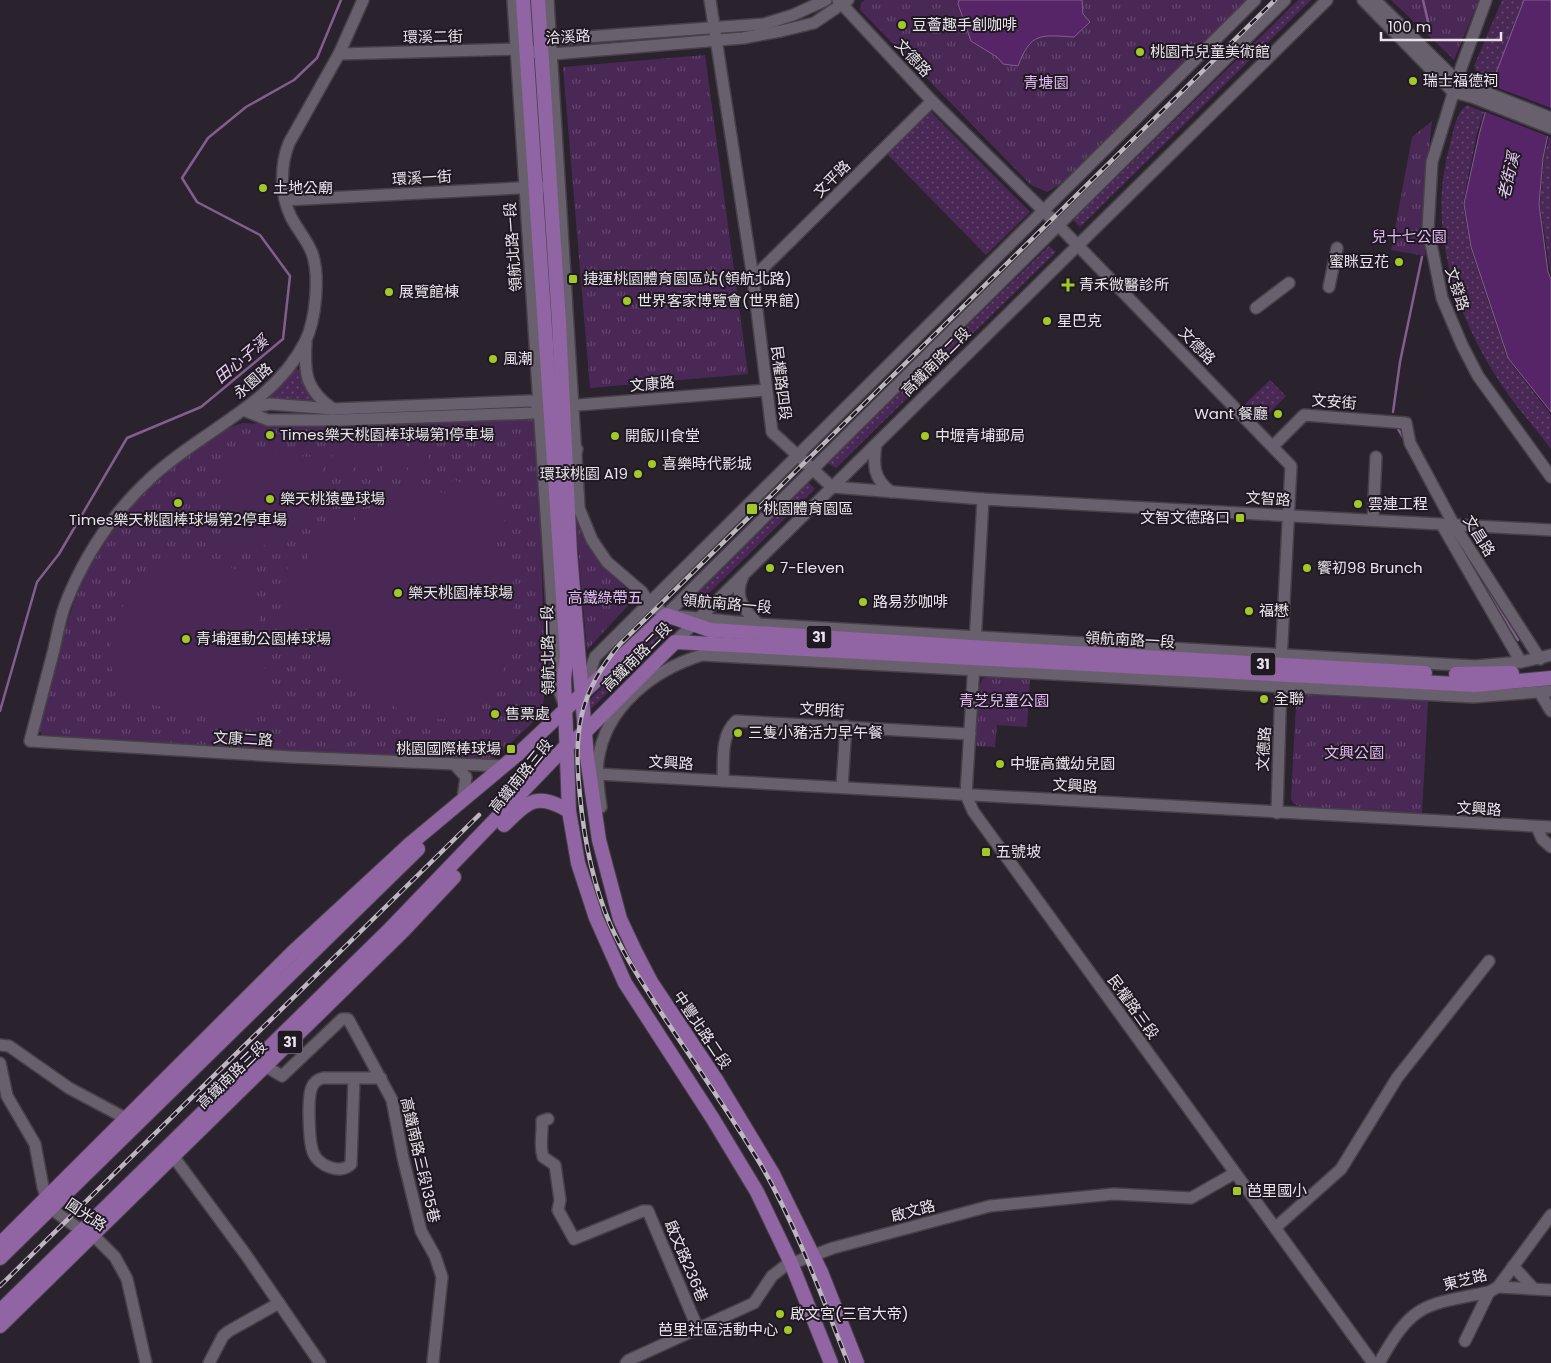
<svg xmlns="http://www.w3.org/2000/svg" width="1551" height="1363" font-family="Poppins,'Noto Sans TC',sans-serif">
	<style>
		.grass { fill: url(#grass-dots) }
		.park { fill: url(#park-tufts) }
		.pitch { fill: #4a2856 }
		.water { fill: #562567; stroke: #825e8f }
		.pier { fill: #2a222d }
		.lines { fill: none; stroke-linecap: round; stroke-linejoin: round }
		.stream { stroke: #825e8f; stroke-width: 2.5 }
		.minor-casing { stroke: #464048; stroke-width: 14 }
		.major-casing { stroke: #464048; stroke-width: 16 }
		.minor { stroke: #69606d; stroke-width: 11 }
		.major { stroke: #9164a3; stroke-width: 14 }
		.rail-casing { stroke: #bdb7bf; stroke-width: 4.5 }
		.rail { stroke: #201923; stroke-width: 2.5; stroke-dasharray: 8; stroke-linecap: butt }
		.poi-dot { fill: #a2c928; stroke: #201923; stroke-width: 2 }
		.labels { text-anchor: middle; stroke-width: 4; stroke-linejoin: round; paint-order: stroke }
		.shield { fill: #201923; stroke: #ada7af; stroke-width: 1 }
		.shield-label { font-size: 14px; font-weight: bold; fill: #e9e4eb }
		.poi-label { font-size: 15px; fill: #e9e4eb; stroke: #201923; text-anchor: start }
		.street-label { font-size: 15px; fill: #e9e4eb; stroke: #201923 }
		.park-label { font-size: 15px; fill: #e5bcf5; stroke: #201923 }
		.water-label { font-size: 16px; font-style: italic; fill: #e8ccf3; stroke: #201923 }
	</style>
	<defs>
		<pattern id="grass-dots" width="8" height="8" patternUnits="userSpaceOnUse" patternTransform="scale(1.25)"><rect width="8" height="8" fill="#4a2856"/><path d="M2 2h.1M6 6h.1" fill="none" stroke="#64476e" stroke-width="1.8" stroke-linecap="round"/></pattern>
		<pattern id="park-tufts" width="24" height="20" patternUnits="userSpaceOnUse" patternTransform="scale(1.25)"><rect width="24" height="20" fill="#4a2856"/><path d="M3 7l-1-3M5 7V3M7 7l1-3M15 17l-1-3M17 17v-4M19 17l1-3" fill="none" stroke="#64476e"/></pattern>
	</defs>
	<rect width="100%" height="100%" fill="#2a222d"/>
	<g class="grass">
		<polygon points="1298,0 1311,0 1080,227 1073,220"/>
		<polygon points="1502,0 1524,0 1494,86 1479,80 1474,66"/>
		<path d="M1467 105 1484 112 1477 133 1463 204 1470 247 1507 358 1551 415V449C1532 424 1510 400 1494 373 1453 308 1428 225 1449 149 1453 134 1455 114 1467 105Z"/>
		<polygon points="931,112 1030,212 986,255 887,154"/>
		<polygon points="1549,137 1551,138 1551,276 1540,205 1544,158"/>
		<polygon points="1049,246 1056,252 836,468 827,463"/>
		<path d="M295 368C306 371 312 393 317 403L271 404 267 398 269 393Z"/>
		<polygon points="1270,380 1286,396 1260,422 1244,405"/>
		<polygon points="808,482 815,489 696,606 687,600"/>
		<polygon points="659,636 664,638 590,710 587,702 651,640"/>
	</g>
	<g class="park">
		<polygon points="865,0 1248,0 1061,184 1047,192 1031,185 860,10 861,3"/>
		<polygon points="1391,0 1479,0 1454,60"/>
		<polygon points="705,55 748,374 590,388 563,67"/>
		<polygon points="1432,121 1424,197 1425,256 1391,250 1412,137"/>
		<path d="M531 416 538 421 545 689 542 714 490 762 338 756 42 735 39 729C57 659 70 590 110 529 127 503 155 482 179 463 199 448 218 430 243 423L343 428Z"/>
		<polygon points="574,504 607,568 635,598 587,650"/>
		<polygon points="990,676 1030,678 1027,727 997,725 995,747 976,746 979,688 982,679"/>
		<polygon points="1307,695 1428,701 1422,814 1300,807 1293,803 1291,799 1296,705 1302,697"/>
	</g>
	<g class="pitch">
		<polygon points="383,436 405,437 404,475 382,474"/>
		<polygon points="409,437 429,438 428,475 408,474"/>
		<polygon points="334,440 355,441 352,476 331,475"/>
		<polygon points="357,440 378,441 377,477 356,476"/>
		<path d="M227 450 323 458C322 514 279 556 222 551Z"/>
		<path d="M453 479 491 498 509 515 487 540 493 554 510 555 509 571H514L511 604 514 605C511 626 510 649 504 669 494 708 449 729 412 715 394 708 376 696 358 687L359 683 331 669 334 663 316 654 327 638 318 625 285 627 284 583 290 559 304 564C315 541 327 524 346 507L355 521 383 507 379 493C403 488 424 488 448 494Z"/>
		<path d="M202 562C222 564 237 567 254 579L268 695C262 714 254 719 236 723L123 698C101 661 108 616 139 586 145 580 153 573 160 570 173 564 188 563 202 562Z"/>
	</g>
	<g class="water">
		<path d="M959 0H1082L1083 14 1090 22 1074 37C1040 35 1031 32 1018 66L1003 64 997 57 971 41 958 4Z"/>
		<polygon points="1524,0 1551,0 1551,120 1543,158 1539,204 1548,272 1551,279 1551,412 1508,358 1471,247 1464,204 1479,135 1496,73"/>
	</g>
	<polygon class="pier" points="1490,85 1551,108 1550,137 1483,111"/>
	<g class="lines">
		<g class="stream">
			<polyline points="1423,0 1430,30"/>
			<polyline points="1393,412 1400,362 1422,257"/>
			<polyline points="1397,427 1404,439"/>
			<polyline points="1467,556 1518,640"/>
			<polyline points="0,711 37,582 59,554 127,438 201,407 283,339 290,276 260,235 197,202 182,178 208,138 246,107 294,80 317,58 341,0"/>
		</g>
		<defs>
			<g id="minor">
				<path d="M363 0 339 54 289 143C280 165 280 195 291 217 297 229 307 240 312 253 320 275 316 320 305 342 274 404 203 430 154 475 114 511 84 556 65 605 60 619 57 635 54 649 46 680 38 710 30 741L291 757 503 766"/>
				<polyline points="513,0 557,685 563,701"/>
				<polyline points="548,0 579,506"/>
				<polyline points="710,0 753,278 772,432 832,487 983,499 1551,530"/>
				<polyline points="838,0 932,101 1058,225 1291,466 1281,661"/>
				<polyline points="1363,0 1453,92"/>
				<polyline points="1375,0 1457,81 1551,118"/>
				<polyline points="1486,0 1461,68 1432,162 1428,229 1442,298 1462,345 1478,376 1551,477"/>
				<polyline points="545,40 764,24 793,15 826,0"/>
				<polyline points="527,49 541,55 743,38 781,31 814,23 848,0"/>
				<polyline points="339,54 522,49"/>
				<polyline points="1453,92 1472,97 1551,128"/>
				<polyline points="286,200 558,186"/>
				<polyline points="753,278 932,101"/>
				<polyline points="1329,287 1337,248"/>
				<polyline points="1256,308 1289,283"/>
				<path d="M306 343C304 374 306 390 333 409"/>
				<polyline points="245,409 270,404 333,409 528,401 533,401 540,408"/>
				<polyline points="243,410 268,420 341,420 534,413 540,408 766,390"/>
				<path d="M876 444C873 464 873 479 891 492"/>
				<polyline points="1273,446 1304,415 1406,423 1410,443 1454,525 1540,659"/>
				<polyline points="577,449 567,490 576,501 592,540 607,562 642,592 649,603 666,615 758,624 1475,666 1521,662 1551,655"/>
				<polyline points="1373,520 1376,457"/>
				<polyline points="1442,525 1521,662"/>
				<path d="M743 576C733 596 744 610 758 624"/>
				<polyline points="666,615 1285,0"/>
				<polyline points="675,642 1327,0"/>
				<polyline points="975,644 983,499"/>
				<polyline points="974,663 966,795 973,811 1373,1363"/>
				<polyline points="583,692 595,657 1255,0"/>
				<polyline points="1540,693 1551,711"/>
				<polyline points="455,765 466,777 463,798"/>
				<polyline points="597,774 1551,827"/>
				<path d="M723 781C724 761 720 736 736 721L970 734"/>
				<polyline points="842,787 846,726"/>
				<path d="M601 807C599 792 596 776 598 761 605 707 653 670 702 655L1473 697 1551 691"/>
				<polyline points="1277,813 1281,680"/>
				<polyline points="1537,827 1542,839 1551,847"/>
				<polyline points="0,1045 9,1046 69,1088 127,1119"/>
				<polyline points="0,1063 7,1096 35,1144 43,1187 50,1208 82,1231 93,1235 115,1257 127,1279 146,1363"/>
				<polyline points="265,1066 282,1076 342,1019 348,1019 352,1026 392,1100 403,1158 421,1231 435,1256 442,1277 433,1362"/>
				<path d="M354 1078 351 1164C341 1175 318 1166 313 1152 309 1142 307 1097 312 1087 314 1082 319 1079 323 1078H381"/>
				<path d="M548 1119 542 1121C543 1135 539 1144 543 1157L555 1165 560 1200 558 1210 574 1239 643 1211H648L698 1329"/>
				<polyline points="173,1156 246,1255 320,1363"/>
				<polyline points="1275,1228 1341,1169 1397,1078 1489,961"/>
				<polyline points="1513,1266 1533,1288"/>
				<polyline points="1498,1287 1551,1290"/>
				<polyline points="1465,1341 1489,1292"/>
				<polyline points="209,1363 223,1336 229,1331 279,1303"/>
				<polyline points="626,1363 629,1360 754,1303 772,1276 785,1266 833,1248 990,1206 1114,1194 1191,1198 1235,1173"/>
				<path d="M1379 1363C1413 1302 1424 1305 1489 1292L1498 1287 1551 1215"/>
			</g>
			<g id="major">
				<polyline points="523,0 567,657 564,678 569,811 578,863 596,918 625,983 713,1119 757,1192 791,1263 831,1363"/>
				<polyline points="538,0 559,322 570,553 587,757 599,840 620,919 635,951 651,982 717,1081 773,1174 821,1272 857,1363"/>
				<polyline points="1456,674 1512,673"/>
				<path d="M504 825C529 801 536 792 569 811"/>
				<polyline points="0,1244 292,953 410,844 518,754 666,615 710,630 987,648 1425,673"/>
				<polyline points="0,1258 418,849"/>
				<polyline points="0,1311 388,931 566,746 586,731 675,642 1475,685 1551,678"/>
				<polyline points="0,1326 404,930 454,877"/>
			</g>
		</defs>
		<use href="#minor" class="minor-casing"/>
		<use href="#major" class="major-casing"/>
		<use href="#minor" class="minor"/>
		<use href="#major" class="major"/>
		<defs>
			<g id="rail">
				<polyline points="0,1286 479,815"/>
				<path d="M848 1363C822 1297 797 1227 761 1165 730 1114 695 1064 662 1014 644 985 624 956 610 924 593 884 584 839 580 796 573 733 578 694 620 644L1275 0"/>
			</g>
		</defs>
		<use href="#rail" class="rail-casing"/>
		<use href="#rail" class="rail"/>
	</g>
	<g class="poi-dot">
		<circle cx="902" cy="25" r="5"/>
		<circle cx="1140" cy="52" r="5"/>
		<circle cx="1413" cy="81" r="5"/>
		<circle cx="263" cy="188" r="5"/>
		<circle cx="1399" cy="262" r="5"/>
		<rect x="568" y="274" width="10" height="10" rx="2.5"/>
		<path d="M1065.5 277.5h5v5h5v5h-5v5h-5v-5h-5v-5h5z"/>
		<circle cx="389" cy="292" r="5"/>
		<circle cx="627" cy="301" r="5"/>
		<circle cx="1047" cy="321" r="5"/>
		<circle cx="493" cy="359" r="5"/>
		<circle cx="1278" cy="414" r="5"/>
		<circle cx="270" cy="435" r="5"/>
		<circle cx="615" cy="436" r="5"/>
		<circle cx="925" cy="436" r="5"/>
		<circle cx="652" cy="464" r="5"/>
		<circle cx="638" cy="474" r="5"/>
		<circle cx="270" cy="499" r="5"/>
		<circle cx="178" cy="503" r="5"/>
		<circle cx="1358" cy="504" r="5"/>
		<rect x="746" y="503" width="12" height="12" rx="2.5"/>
		<rect x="1235" y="513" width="10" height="10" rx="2.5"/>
		<circle cx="770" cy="568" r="5"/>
		<circle cx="1307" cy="568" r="5"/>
		<circle cx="398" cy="593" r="5"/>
		<circle cx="863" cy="602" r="5"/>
		<circle cx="1249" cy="611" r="5"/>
		<circle cx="186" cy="639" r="5"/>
		<circle cx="1264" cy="699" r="5"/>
		<circle cx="495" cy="714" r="5"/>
		<circle cx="738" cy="733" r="5"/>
		<rect x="506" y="744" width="10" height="10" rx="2.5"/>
		<circle cx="1000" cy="764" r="5"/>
		<rect x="981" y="847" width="10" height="10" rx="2.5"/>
		<rect x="1232" y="1186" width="10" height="10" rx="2.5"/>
		<circle cx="780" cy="1314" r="5"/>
		<circle cx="788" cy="1330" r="5"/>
	</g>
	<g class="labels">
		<g class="shield">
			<rect x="806.5" y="625.5" width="25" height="23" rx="4"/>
			<rect x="1250.5" y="652.5" width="25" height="23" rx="4"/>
			<rect x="277.5" y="1030.5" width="25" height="23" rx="4"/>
		</g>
		<g class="shield-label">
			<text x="819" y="642">31</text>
			<text x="1263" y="669">31</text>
			<text x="290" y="1047">31</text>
		</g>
		<g class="poi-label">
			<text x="912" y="30">豆薈趣手創咖啡</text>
			<text x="1150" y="57">桃園市兒童美術館</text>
			<text x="1423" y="86">瑞士福德祠</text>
			<text x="273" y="193">土地公廟</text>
			<text x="1389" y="267" text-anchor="end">蜜眯豆花</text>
			<text x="583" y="284">捷運桃園體育園區站(領航北路)</text>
			<text x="1079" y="290">青禾微醫診所</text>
			<text x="399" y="297">展覽館棟</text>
			<text x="637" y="306">世界客家博覽會(世界館)</text>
			<text x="1057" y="326">星巴克</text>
			<text x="503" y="364">風潮</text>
			<text x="1268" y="419" text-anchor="end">Want 餐廳</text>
			<text x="280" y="440">Times樂天桃園棒球場第1停車場</text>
			<text x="625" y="441">開飯川食堂</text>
			<text x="935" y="441">中壢青埔郵局</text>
			<text x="662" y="469">喜樂時代影城</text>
			<text x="628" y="479" text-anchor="end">環球桃園 A19</text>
			<text x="280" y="504">樂天桃猿壘球場</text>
			<text x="1368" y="509">雲連工程</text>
			<text x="763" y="514">桃園體育園區</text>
			<text x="1230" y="523" text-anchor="end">文智文德路口</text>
			<text x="178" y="525" text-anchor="middle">Times樂天桃園棒球場第2停車場</text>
			<text x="780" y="573">7-Eleven</text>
			<text x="1317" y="573">饗初98 Brunch</text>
			<text x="408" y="598">樂天桃園棒球場</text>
			<text x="873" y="607">路易莎咖啡</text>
			<text x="1259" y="616">福懋</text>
			<text x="196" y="644">青埔運動公園棒球場</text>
			<text x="1274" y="704">全聯</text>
			<text x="505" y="719">售票處</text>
			<text x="748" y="738">三隻小豬活力早午餐</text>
			<text x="501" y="754" text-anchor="end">桃園國際棒球場</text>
			<text x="1010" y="769">中壢高鐵幼兒園</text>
			<text x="996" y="857">五號坡</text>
			<text x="1247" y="1196">芭里國小</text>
			<text x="790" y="1319">啟文宮(三官大帝)</text>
			<text x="778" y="1335" text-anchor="end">芭里社區活動中心</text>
		</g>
		<g class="street-label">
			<text transform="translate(433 37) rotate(-1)" y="5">環溪二街</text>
			<text transform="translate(568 37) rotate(-3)" y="5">洽溪路</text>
			<text transform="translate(913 58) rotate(47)" y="5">文德路</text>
			<text transform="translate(422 178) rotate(-3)" y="5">環溪一街</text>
			<text transform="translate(832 179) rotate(-45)" y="5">文平路</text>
			<text transform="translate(513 247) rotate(-94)" y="5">領航北路一段</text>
			<text transform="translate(1457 289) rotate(72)" y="5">文發路</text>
			<text transform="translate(1197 346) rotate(46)" y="5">文德路</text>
			<text transform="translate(936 362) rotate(-45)" y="5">高鐵南路二段</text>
			<text transform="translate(253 381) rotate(-41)" y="5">永園路</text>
			<text transform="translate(781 383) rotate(83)" y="5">民權路四段</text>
			<text transform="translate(652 384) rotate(-5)" y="5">文康路</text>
			<text transform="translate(1334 402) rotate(4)" y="5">文安街</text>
			<text transform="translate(1268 499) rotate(3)" y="5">文智路</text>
			<text transform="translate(1479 536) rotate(58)" y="5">文昌路</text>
			<text transform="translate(727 604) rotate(5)" y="5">領航南路一段</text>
			<text transform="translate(1130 640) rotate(3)" y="5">領航南路一段</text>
			<text transform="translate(548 650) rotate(-91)" y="5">領航北路一段</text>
			<text transform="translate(637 657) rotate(-45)" y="5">高鐵南路二段</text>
			<text transform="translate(822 710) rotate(3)" y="5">文明街</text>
			<text transform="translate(243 739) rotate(3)" y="5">文康二路</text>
			<text transform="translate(1264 749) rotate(-87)" y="5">文德路</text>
			<text transform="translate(671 763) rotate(3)" y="5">文興路</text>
			<text transform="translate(521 776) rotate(-51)" y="5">高鐵南路三段</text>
			<text transform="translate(1075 786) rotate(3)" y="5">文興路</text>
			<text transform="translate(1479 809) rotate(3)" y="5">文興路</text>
			<text transform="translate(1133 1007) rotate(54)" y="5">民權路三段</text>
			<text transform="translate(702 1030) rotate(56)" y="5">中豐北路二段</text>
			<text transform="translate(232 1075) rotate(-44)" y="5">高鐵南路三段</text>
			<text transform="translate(420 1160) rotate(77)" y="5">高鐵南路三段135巷</text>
			<text transform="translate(913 1211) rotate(-15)" y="5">啟文路</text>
			<text transform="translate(86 1215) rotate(34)" y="5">圓光路</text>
			<text transform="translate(686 1261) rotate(67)" y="5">啟文路236巷</text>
			<text transform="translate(1465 1280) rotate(-14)" y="5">東芝路</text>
		</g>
		<g class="park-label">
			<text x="1046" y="88">青塘園</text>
			<text x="1409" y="242">兒十七公園</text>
			<text x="605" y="603">高鐵綠帶五</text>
			<text x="1004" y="706">青芝兒童公園</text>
			<text x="1354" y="758">文興公園</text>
		</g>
		<g class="water-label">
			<text transform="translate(1508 176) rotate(-77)" y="6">老街溪</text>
			<text transform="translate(241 359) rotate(-40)" y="6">田心子溪</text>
		</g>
	</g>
	<path d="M1381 32v8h120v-8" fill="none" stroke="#e9e4eb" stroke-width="2.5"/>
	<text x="1388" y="32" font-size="15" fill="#e9e4eb" stroke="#201923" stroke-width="4" paint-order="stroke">100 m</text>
</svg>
